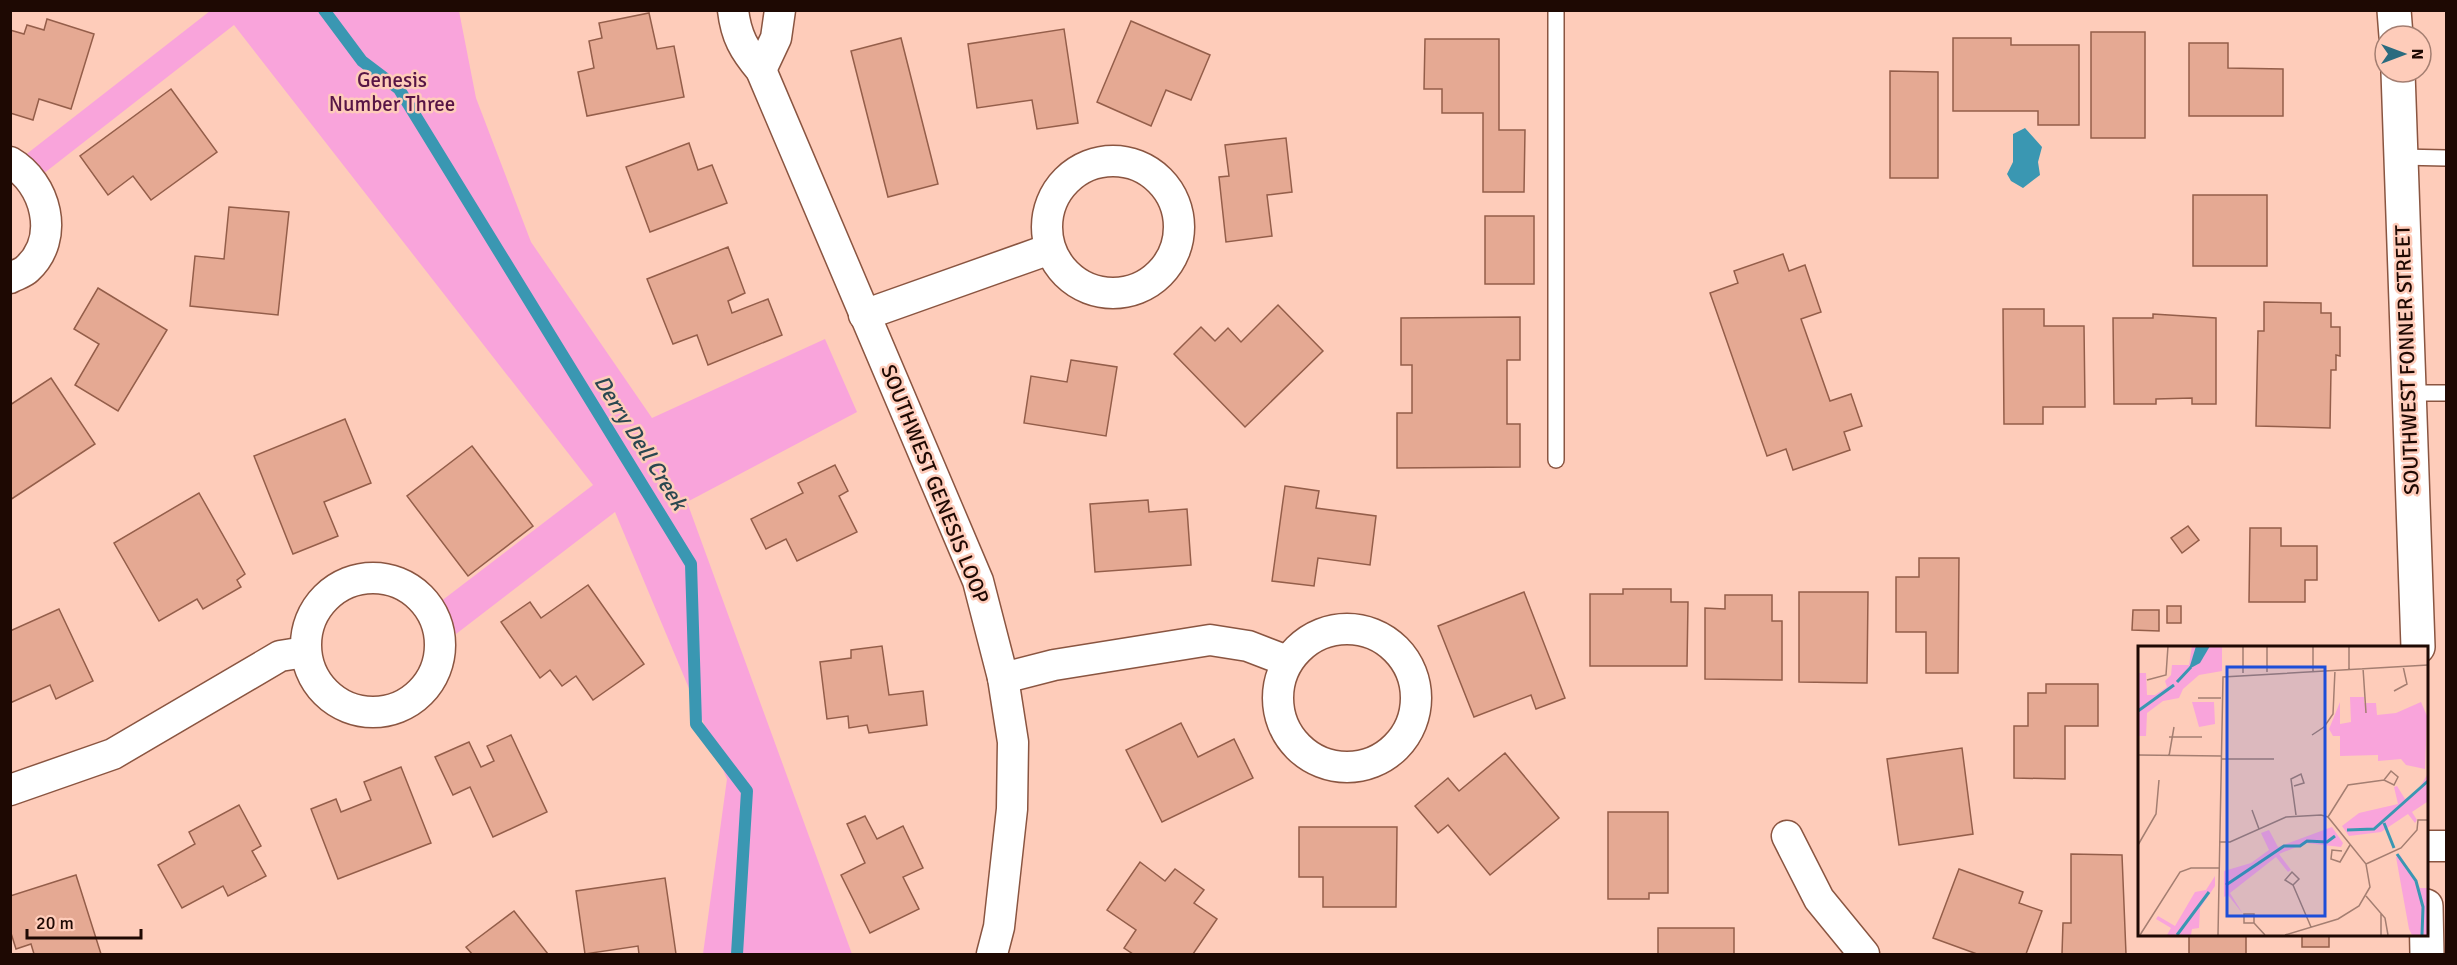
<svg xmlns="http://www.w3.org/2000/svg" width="2457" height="965" font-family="Signika,sans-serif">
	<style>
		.green { fill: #f9a4db }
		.water { fill: #3a97b2 }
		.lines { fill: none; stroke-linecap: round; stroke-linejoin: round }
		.stream { stroke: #3a97b2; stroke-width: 12 }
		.building { fill: #e5a993; stroke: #945e4a; stroke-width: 1.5 }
		.service-casing { stroke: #8a5541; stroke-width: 18 }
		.minor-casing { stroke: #8a5541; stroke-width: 33 }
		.tertiary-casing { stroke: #8a5541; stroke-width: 36 }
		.service { stroke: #fff; stroke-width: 15 }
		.minor { stroke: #fff; stroke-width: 30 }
		.tertiary { stroke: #fff; stroke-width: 33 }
		.labels { text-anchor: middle; stroke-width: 5; stroke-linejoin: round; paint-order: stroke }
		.park-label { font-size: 21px; fill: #581545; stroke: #feccba }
		.street-label { font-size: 21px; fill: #1e0903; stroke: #feccba }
		.water-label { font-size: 22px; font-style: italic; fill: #2a4750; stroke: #feccba }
		.inset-river { fill: none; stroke: #3a97b2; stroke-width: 3 }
		.inset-road { fill: none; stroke: #a47e71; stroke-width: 1.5 }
		.view { fill: #1d4ed8; fill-opacity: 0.15; stroke: #1d4ed8; stroke-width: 3 }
		.inset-edge { fill: none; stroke: #1e0903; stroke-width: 3 }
	</style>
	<rect width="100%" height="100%" fill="#feccba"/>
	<polygon class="green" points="210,11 459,11 476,98 531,242 652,418 825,339 857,412 687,502 852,954 703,954 727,779 615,512 456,634 450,616 440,602 593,485 234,25 43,174 24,156"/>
	<polygon class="water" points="2025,128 2042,147 2038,162 2040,175 2023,188 2011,181 2007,174 2013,162 2013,134"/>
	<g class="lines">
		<polyline class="stream" points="324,10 362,61 399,89 691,564 696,724 747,791 737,954"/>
	</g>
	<g class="building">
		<polygon points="649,13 657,49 674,46 684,97 587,116 578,72 594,68 589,41 602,38 599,23"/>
		<polygon points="47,19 94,34 71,109 39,99 33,120 10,113 10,30 24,34 27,25 44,30"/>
		<polygon points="1131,21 1210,55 1191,100 1166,90 1151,126 1097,102"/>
		<polygon points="1064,29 1078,123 1037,129 1032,100 977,108 968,44"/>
		<rect x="2091" y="32" width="54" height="106"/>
		<polygon points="901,38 938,184 888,197 851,51"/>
		<polygon points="1953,38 2011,38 2011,45 2079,45 2079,125 2038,125 2038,111 1953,111"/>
		<polygon points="1425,39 1499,39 1499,130 1525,130 1524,192 1483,192 1483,113 1442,113 1442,89 1424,89"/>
		<polygon points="2189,43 2228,43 2228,68 2283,69 2283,116 2189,116"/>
		<polygon points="1890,71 1938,72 1938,178 1890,178"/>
		<polygon points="171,89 217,152 151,200 133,176 108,195 80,156"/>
		<polygon points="1286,138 1292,192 1267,195 1272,236 1226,242 1219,177 1229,176 1225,145"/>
		<polygon points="689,143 698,170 712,165 727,203 650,232 626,167"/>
		<rect x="2193" y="195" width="74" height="71"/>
		<polygon points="229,207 289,212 278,315 190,306 195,256 224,259"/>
		<rect x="1485" y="216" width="49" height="68"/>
		<polygon points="728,247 745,293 728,301 732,313 768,299 782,335 708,365 697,335 673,344 647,279"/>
		<polygon points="1783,254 1789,271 1805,265 1821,312 1801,319 1830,401 1851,394 1862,426 1844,432 1850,450 1793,470 1786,449 1767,456 1710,293 1738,283 1734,271"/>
		<polygon points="98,288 167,330 118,411 75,385 99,344 74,329"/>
		<polygon points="2264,302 2321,303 2321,313 2331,313 2331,327 2340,327 2340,356 2336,355 2336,370 2331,370 2330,428 2256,426 2258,331 2264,331"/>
		<polygon points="1278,305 1323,351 1245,427 1174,354 1201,327 1215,341 1228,328 1241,342"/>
		<polygon points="2003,309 2044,309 2044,326 2084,326 2085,407 2043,407 2043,424 2004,424"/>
		<polygon points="2153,314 2216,318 2216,404 2192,404 2192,398 2156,399 2156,404 2114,404 2113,318 2153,318"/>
		<polygon points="1520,317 1520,360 1507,360 1507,424 1520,424 1520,467 1397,468 1397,413 1412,413 1412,365 1401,365 1401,318"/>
		<polygon points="1071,360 1117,367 1106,436 1024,423 1031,376 1067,382"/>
		<polygon points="51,378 95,444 10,500 10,405"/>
		<polygon points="345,419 371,483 324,502 338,536 293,554 254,456"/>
		<polygon points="472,446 533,526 468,576 407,496"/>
		<polygon points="835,465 848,491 839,496 857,532 797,561 786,539 766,549 751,519 803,493 798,483"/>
		<polygon points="1285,486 1319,491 1316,508 1376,516 1370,565 1318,558 1314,586 1272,581"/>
		<polygon points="199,493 245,574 237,580 241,587 203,609 197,599 159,621 114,543"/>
		<polygon points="1148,500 1149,512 1187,509 1191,565 1095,572 1090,504"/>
		<polygon points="2188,526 2199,540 2182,553 2171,538"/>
		<polygon points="2250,528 2281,528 2281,546 2317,546 2317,580 2305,580 2305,602 2249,602"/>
		<polygon points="1919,558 1959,558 1958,673 1926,673 1926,632 1896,632 1896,577 1919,577"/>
		<polygon points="588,585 644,664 593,700 576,676 562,686 550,670 540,678 501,622 530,602 541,618"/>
		<polygon points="1623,589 1671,589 1671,602 1688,602 1687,666 1590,666 1590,594 1623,594"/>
		<polygon points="1524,592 1565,698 1536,709 1531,695 1474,717 1438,626"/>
		<polygon points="1799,592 1868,592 1867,683 1799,682"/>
		<polygon points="1725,595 1772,595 1772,621 1782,621 1782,680 1705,679 1705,608 1725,609"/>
		<rect x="2167" y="606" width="14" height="17"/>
		<polygon points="59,609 93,681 56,699 50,685 10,703 10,631"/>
		<polygon points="2133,610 2159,610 2159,631 2132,630"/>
		<polygon points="882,646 889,695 923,691 927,725 869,733 867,725 849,728 848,716 827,719 820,662 851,658 851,650"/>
		<polygon points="2046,684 2098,684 2098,726 2065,726 2065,779 2014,778 2014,726 2028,726 2028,693 2046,693"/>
		<polygon points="1181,723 1198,757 1234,739 1253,778 1162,822 1126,750"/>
		<polygon points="511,735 547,812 493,837 470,787 453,795 435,757 469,742 481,767 494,761 487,746"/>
		<polygon points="1962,748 1973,834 1899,845 1887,759"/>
		<polygon points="1505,753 1559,818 1490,875 1448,825 1438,833 1415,806 1448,778 1459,791"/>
		<polygon points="401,767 431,843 338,879 311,809 336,799 341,812 371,800 364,782"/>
		<polygon points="239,805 261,846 252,851 266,876 228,896 223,886 182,908 158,865 195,844 189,832"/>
		<polygon points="1608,812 1668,812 1668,893 1649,893 1649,899 1608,899"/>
		<polygon points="865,816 877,839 903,826 923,868 903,877 919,909 870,933 841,875 865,863 847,824"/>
		<polygon points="1299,827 1397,827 1396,907 1323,907 1323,877 1299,877"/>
		<polygon points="2071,854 2122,855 2126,954 2062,954 2063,923 2071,923"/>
		<polygon points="1140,862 1165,881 1175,869 1204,890 1194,903 1217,919 1193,954 1133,954 1124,948 1136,930 1107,910"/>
		<polygon points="1959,869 2023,892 2019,903 2042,911 2026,954 1977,954 1933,938"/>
		<polygon points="76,875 101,954 34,954 31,944 16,949 10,930 10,896"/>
		<polygon points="665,878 676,954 639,954 638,946 585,954 576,891"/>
		<polygon points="514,911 548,954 472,954 466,947"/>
		<rect x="1658" y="928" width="76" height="26"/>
		<rect x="2189" y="934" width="57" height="20"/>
		<rect x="2302" y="934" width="27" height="13"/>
	</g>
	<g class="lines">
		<defs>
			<g id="service">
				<polyline points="1556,10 1556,460"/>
				<polyline points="2400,157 2446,158"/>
				<polyline points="2408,393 2446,393"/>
			</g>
			<g id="minor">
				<path d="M733 10C736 36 744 50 761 70L978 581 1003 678 1013 742 1012 809 999 927 992 954"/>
				<polyline points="761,70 776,38 780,10"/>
				<circle cx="1113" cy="227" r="66"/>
				<path d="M10 162C46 183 61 238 27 269 23 273 15 275 10 278"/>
				<polyline points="864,315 1050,249"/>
				<circle cx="373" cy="645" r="67"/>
				<circle cx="1347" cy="698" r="69"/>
				<polyline points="1003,678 1054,665 1210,640 1248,646 1287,661"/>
				<polyline points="10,790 113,754 280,656 305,652"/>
				<polyline points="1787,836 1819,899 1864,954"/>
				<polyline points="2426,846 2446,846"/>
			</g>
			<g id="tertiary">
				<polyline points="2394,10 2396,36"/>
				<polyline points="2398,72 2418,647"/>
				<polyline points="2426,906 2427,954"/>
			</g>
		</defs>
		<use href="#service" class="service-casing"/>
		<use href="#minor" class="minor-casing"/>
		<use href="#tertiary" class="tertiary-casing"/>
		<use href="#service" class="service"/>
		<use href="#minor" class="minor"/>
		<use href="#tertiary" class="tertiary"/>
	</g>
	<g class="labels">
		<g class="park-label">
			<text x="392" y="87">Genesis<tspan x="392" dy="24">Number Three</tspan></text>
		</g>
		<g class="street-label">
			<text transform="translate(2407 360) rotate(-92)" y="7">SOUTHWEST FONNER STREET</text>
			<text transform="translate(935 484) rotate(68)" y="7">SOUTHWEST GENESIS LOOP</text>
		</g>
		<g class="water-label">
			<text transform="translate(641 442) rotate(58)" y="8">Derry Dell Creek</text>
		</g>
	</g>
	<g transform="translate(2138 646)">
		<rect width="290" height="290" fill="#feccba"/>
		<path d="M54 0H84V25L61 29 45 43 41 52 25 55 9 67 8 90H0V27H8L9 49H17L29 41 27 35 33 29 34 19H51ZM212 51H226V57H238L239 69 258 67 283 56 289 70 287 123 268 119 263 113 240 115V109L202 110V90H195L191 83 202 56V78L213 76ZM54 56H76L77 78 61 81ZM289 129V156L274 166 279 174 277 177 270 168 243 186 211 190 204 180 221 167 260 158 256 141 259 140 267 153 279 146ZM194 181 205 197 203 201 168 197 141 208 153 224 150 226 138 211 92 247 105 268 90 249 86 251V225L113 217 131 204 123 187 131 184 140 201ZM262 209 282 242H289V289H274L271 283 258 211ZM77 230V240L62 262 61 282 54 283 53 289H29L33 282 18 273 20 270 37 280 57 246 68 244Z" fill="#f9a4db"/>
		<path d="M58 0H72L62 17 51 23Z" fill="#3a97b2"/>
		<path class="inset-river" d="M39 36 53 21M0 65 36 39M246 177 256 202M209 184 236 183 290 135M259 208 278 235 285 261 284 289M88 239 146 200H162L169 195 189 196 197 190M39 289 71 246"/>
		<path class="inset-road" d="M211 0V23M225 22 228 67M175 25V0M129 26V0M105 27V0M9 34 28 29 30 0M256 45 269 38 265 20M60 52H83M174 89 186 81 195 68 197 24M31 91H64M0 109 83 110M31 110 36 81M83 113H136M156 140 166 137 163 128 153 133 158 169M114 164 121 183M190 171 210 139 246 134 256 139 260 131 253 125 246 134M81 196H92L148 171 183 169 190 171 228 218 232 241 221 260 200 273 147 289M0 199 18 168 21 134M204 205 194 204 193 213 202 216 212 199M228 218 263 202 279 184 280 174H290M155 239 161 233 154 226 147 234 155 239 173 281M228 250 247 272 250 289M243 267V289M116 277V268H106V277H116L127 289M2 289 42 226 53 222H81M80 289 85 31 290 19"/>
		<path class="view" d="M89 21H187V270H89Z"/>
		<rect width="290" height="290" class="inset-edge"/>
	</g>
	<rect width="2457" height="965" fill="none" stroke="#1e0903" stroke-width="24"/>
	<g transform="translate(2403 54) rotate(90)"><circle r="28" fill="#feccba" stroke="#a47e71" stroke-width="1.5"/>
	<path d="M0-4.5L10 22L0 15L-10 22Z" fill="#2a6b7f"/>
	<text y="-9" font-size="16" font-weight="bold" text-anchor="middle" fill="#1e0903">N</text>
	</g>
	<path d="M27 929v9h114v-9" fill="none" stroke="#1e0903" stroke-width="3"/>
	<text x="36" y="929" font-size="18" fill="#1e0903" stroke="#feccba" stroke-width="4.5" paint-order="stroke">20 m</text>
</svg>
